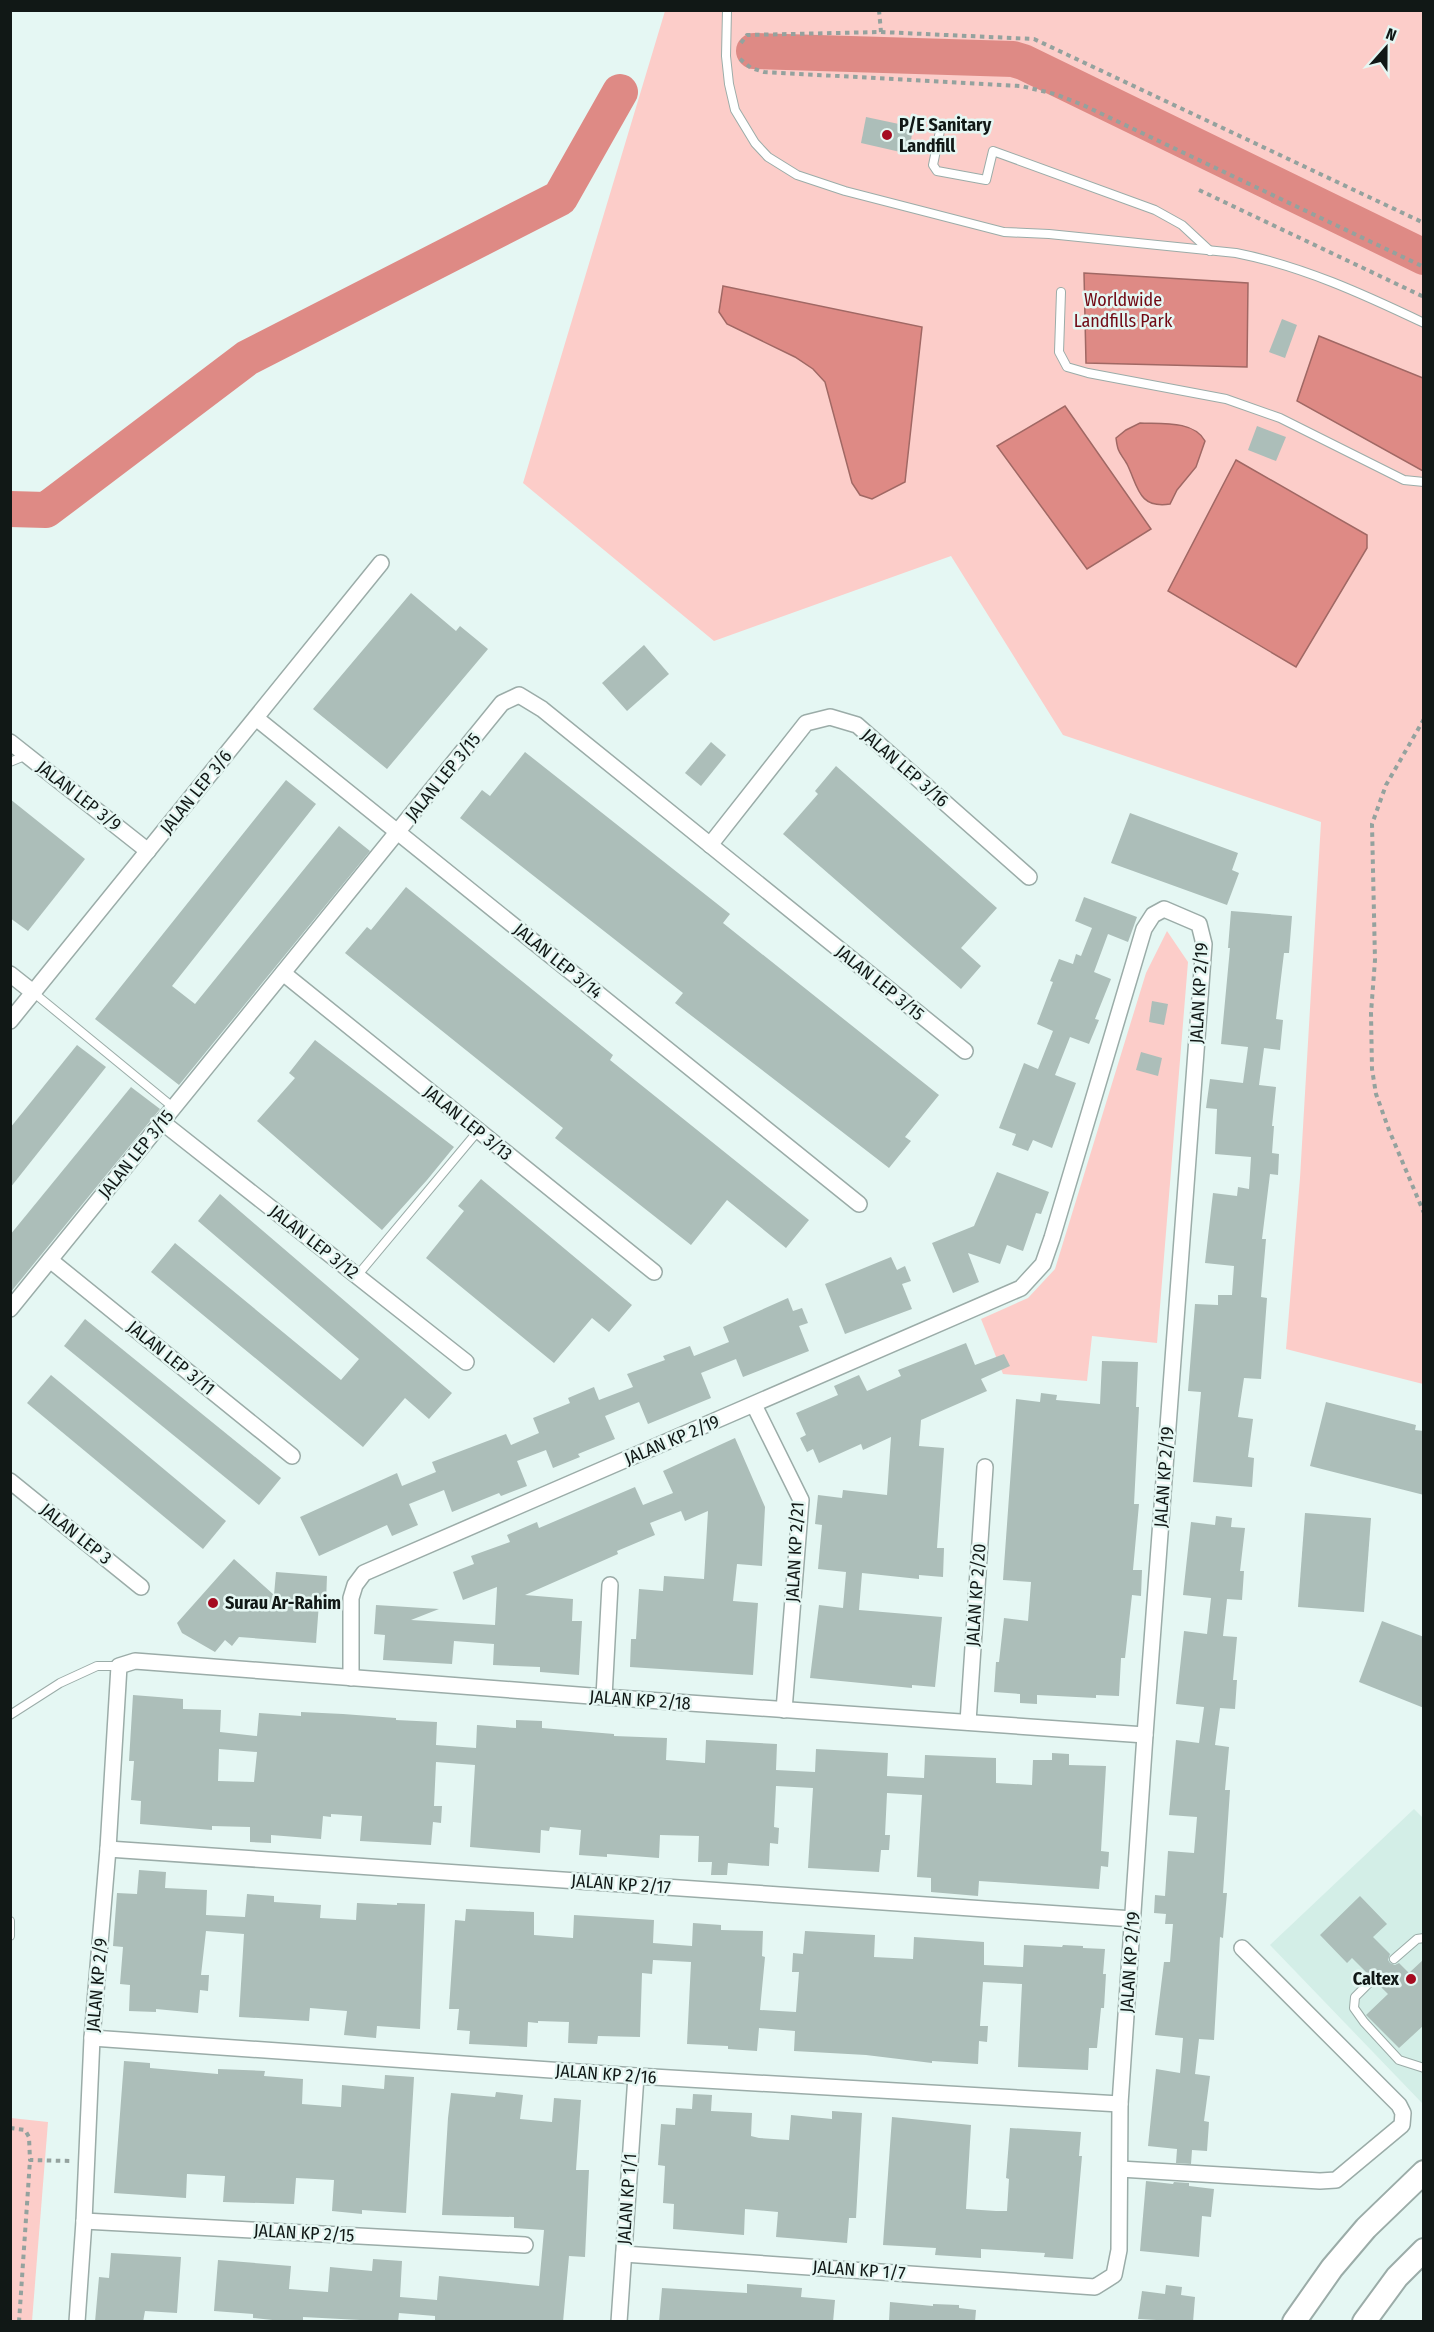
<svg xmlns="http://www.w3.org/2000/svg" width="1434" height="2332" font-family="'Fira Sans Condensed',sans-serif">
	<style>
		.built { fill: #d3eee7 }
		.green { fill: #fccdc9 }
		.water { fill: #de8a85; stroke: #a06864; stroke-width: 1.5 }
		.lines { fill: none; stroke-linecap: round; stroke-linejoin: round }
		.river { stroke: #de8a85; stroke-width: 36 }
		.building { fill: #acbeb9; fill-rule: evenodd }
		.service-casing { stroke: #9baca8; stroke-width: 10 }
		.minor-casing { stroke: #9baca8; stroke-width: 18 }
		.secondary-casing { stroke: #9baca8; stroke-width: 26 }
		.path { stroke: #94a29e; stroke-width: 4; stroke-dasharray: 4.5 4.5; stroke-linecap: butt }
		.service { stroke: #fff; stroke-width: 8 }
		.minor { stroke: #fff; stroke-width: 15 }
		.secondary { stroke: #fff; stroke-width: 22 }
		.poi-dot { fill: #a50b20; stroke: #e5f7f3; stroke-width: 2 }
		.labels { text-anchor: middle; stroke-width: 5; stroke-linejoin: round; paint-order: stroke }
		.poi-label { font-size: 18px; font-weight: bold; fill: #111816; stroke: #e5f7f3; text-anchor: start }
		.park-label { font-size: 18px; fill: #710914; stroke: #e5f7f3 }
		.street-label { font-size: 18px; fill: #111816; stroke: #e5f7f3 }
	</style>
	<rect width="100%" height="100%" fill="#e5f7f3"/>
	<polygon class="built" points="1414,1809 1423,1818 1423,2104 1270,1945"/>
	<g class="green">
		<polygon points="665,11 1423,11 1423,1384 1286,1349 1300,1178 1321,822 1063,735 951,556 714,641 523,483"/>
		<polygon points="1167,931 1188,962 1157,1343 1092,1336 1087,1381 1003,1374 981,1319 1028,1298 1055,1269 1146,973"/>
		<polygon points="11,2118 48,2122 32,2321 11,2321"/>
	</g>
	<g class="water">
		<polygon points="1084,273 1248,283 1247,367 1086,363"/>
		<polygon points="723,286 922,327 905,482 872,499 860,495 852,483 825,382 813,369 795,357 727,324 719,312"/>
		<polygon points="1319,336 1423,378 1423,471 1297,401"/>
		<polygon points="1065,406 1151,529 1087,569 997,446"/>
		<path d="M1140 423C1160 424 1194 420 1205 441L1196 467 1177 490 1170 504C1138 509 1138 486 1127 464 1120 452 1118 454 1116 438L1126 430Z"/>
		<polygon points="1236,460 1367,535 1367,548 1296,667 1168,591"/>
	</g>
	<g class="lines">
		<g class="river">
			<polyline points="754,51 1013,59 1023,62 1424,257"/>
			<polyline points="10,509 46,510 247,358 560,198 620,92"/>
		</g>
	</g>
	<g class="building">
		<polygon points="866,117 913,127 909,154 861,143"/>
		<polygon points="1282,319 1297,325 1285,358 1269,352"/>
		<polygon points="1257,426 1286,437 1276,461 1248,450"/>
		<polygon points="411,593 456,631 460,626 488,649 387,769 313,709"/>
		<polygon points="644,645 669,674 627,711 602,683"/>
		<polygon points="711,742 726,755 701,786 685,773"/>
		<polygon points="525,752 730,914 723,923 939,1095 905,1137 911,1141 889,1168 675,1003 683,993 460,818 482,790 490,796"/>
		<polygon points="836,766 997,908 961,948 981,966 961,989 783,834 818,794 815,791"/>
		<polygon points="286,780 316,804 172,986 195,1004 339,826 370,851 179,1085 95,1019"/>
		<polygon points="10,799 85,859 28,931 10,918"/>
		<polygon points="1130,813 1238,853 1232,870 1239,873 1227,905 1111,863"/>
		<polygon points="406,887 613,1055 610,1060 809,1220 786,1248 727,1200 691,1245 555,1138 563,1128 345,953 367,927 371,930"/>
		<polygon points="1084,897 1137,917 1128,942 1108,934 1094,972 1111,979 1095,1019 1099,1020 1089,1044 1070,1037 1055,1075 1076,1083 1052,1148 1033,1140 1028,1151 1012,1145 1016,1134 999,1128 1024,1063 1038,1069 1053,1031 1037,1024 1053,982 1050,981 1059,959 1073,964 1076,954 1081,956 1092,928 1075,921"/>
		<polygon points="1231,911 1292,916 1289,953 1284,953 1276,1019 1283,1020 1280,1050 1264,1048 1259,1085 1276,1087 1272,1126 1274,1126 1272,1153 1279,1154 1278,1175 1270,1174 1262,1239 1266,1239 1261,1297 1267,1298 1261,1379 1244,1378 1238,1417 1253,1419 1248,1457 1254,1458 1252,1487 1193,1482 1201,1392 1188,1391 1195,1304 1218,1305 1218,1295 1232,1295 1234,1266 1205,1263 1213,1193 1237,1196 1238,1187 1249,1189 1251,1157 1215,1154 1217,1109 1206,1108 1210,1079 1243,1083 1248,1047 1221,1044 1230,948 1228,948"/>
		<polygon points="1152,1001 1168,1004 1164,1025 1149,1022"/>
		<polygon points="315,1040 454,1147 427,1180 382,1230 257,1121 295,1078 289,1073"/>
		<polygon points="77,1045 106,1067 10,1188 10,1128"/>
		<polygon points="1141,1052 1162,1058 1158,1076 1136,1070"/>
		<polygon points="131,1087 160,1109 10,1293 10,1235"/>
		<polygon points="997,1172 1049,1192 1041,1214 1036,1213 1023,1251 1007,1245 1000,1264 968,1253 979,1282 953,1293 932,1243 974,1226"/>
		<polygon points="481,1179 632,1305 609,1332 592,1318 554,1363 426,1258 464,1211 458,1206"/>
		<polygon points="220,1194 452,1393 429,1419 405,1398 363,1447 151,1272 175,1243 341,1380 359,1359 198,1221"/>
		<polygon points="891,1257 897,1270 905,1266 911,1281 902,1284 912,1309 845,1334 825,1284"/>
		<polygon points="788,1298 793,1311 802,1308 808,1323 799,1326 809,1351 743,1377 736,1359 701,1373 711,1398 648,1424 639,1402 605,1416 615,1439 578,1454 580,1457 553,1468 546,1450 517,1461 527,1486 501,1496 499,1493 452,1512 444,1490 409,1504 418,1525 392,1536 387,1525 319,1556 300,1517 397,1473 402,1486 436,1472 432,1462 506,1434 511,1445 539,1433 533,1418 570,1403 568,1398 594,1387 599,1400 633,1387 627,1374 665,1360 663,1356 690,1346 694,1356 729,1342 723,1327"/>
		<polygon points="85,1319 281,1478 259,1505 64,1346"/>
		<polygon points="966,1343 975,1365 1004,1354 1010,1366 981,1379 987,1391 921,1420 919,1446 944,1448 937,1548 944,1548 943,1577 919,1575 919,1579 862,1573 859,1610 942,1617 935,1687 912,1685 912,1688 810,1678 819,1605 843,1608 846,1572 818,1569 822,1525 815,1524 818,1495 842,1498 843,1490 887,1495 891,1437 863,1450 861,1444 819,1463 813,1449 807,1452 800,1438 806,1435 796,1413 838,1395 834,1386 859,1375 867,1391 901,1376 898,1370"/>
		<polygon points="1102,1361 1138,1362 1136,1407 1139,1407 1134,1504 1139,1504 1133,1570 1142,1570 1141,1596 1132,1595 1125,1658 1121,1658 1119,1696 1096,1695 1096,1698 1037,1695 1037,1704 1020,1703 1020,1694 994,1692 996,1662 999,1662 1004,1618 1028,1621 1031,1582 1003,1580 1016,1399 1040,1402 1041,1393 1057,1395 1056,1400 1100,1404"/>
		<polygon points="51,1375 226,1521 203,1549 27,1403"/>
		<polygon points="1326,1402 1416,1425 1415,1430 1424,1431 1424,1495 1310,1466"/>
		<polygon points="735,1438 765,1507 762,1566 737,1564 733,1601 758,1603 753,1675 630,1667 631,1639 636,1639 639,1589 663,1591 664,1576 704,1579 708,1511 685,1521 681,1511 650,1523 655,1535 617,1551 618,1554 525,1595 573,1599 572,1621 582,1621 579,1675 540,1672 540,1667 493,1665 494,1644 454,1641 452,1664 383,1660 385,1635 374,1634 376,1605 439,1609 411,1620 495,1625 497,1587 463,1600 453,1572 474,1564 471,1556 510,1542 507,1535 537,1522 539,1528 635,1487 643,1505 673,1493 663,1471"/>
		<polygon points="1305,1513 1371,1518 1364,1612 1298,1607"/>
		<polygon points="1216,1516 1232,1518 1231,1527 1245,1528 1240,1571 1244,1571 1242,1600 1227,1599 1223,1636 1237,1637 1233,1680 1237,1680 1235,1709 1220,1708 1215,1745 1229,1747 1225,1790 1230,1790 1223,1893 1227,1893 1223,1938 1220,1937 1214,2040 1199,2039 1195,2074 1210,2076 1204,2121 1209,2122 1207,2151 1192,2150 1191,2164 1176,2163 1177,2149 1148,2146 1156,2069 1180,2073 1183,2038 1155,2035 1164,1962 1170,1962 1173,1924 1165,1924 1166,1914 1154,1913 1155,1895 1165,1896 1168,1851 1194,1853 1197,1817 1169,1815 1176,1740 1199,1743 1204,1707 1176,1704 1184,1631 1207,1634 1211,1598 1183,1595 1191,1522 1215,1525"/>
		<polygon points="234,1559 274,1595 276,1572 327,1576 326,1603 319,1603 316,1643 239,1637 232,1646 225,1640 215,1652 182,1633 177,1623"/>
		<polygon points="1382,1621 1424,1637 1424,1708 1359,1682"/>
		<path d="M133 1695 183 1699V1709L221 1710 220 1732 257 1736 259 1713 301 1716V1712L343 1714 396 1718V1720L437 1722 436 1745 476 1748 477 1725 516 1728V1720L542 1721V1728L614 1734V1736L667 1738 666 1760 705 1763 706 1740 777 1744 776 1770 815 1772 816 1749 888 1753 887 1776 924 1778 925 1755 996 1758V1783L1032 1785 1033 1760H1052V1753L1069 1754V1765L1106 1766 1101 1851 1109 1852 1108 1867 1101 1866 1099 1889 979 1881 978 1896 931 1892V1878L917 1877 922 1795 887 1793 885 1835H890L889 1850H881L879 1872 808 1868 813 1788 776 1786 774 1827 779 1828 778 1844 770 1843 769 1866 728 1863 727 1875H711L712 1862H698L699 1836 660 1835 659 1858 607 1854V1857L579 1855 581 1830 550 1827 549 1831 541 1830 540 1853 470 1847 475 1765 436 1762 434 1806H442L441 1823 433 1822 431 1845 360 1841 362 1816 331 1814V1817L323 1816 321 1839 271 1835V1843L250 1842V1827L212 1826V1830L140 1824 141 1801 131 1800 134 1761H129ZM219 1749 257 1752 254 1782 218 1781Z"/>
		<polygon points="139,1870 166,1872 165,1888 207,1890 206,1915 245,1917 247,1894 274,1896 274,1902 321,1905 320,1918 356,1920 357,1903 397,1905 397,1903 425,1904 420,2029 377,2026 376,2038 344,2035 347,2011 310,2008 309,2021 239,2017 244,1934 206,1931 201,1975 209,1975 208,1991 200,1990 198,2013 156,2009 156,2012 129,2011 130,1985 120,1984 123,1947 113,1946 117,1893 137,1894"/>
		<polygon points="1360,1896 1387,1924 1373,1937 1390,1954 1388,1960 1390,1963 1395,1965 1399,1963 1409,1973 1424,1959 1424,2025 1399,2048 1366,2015 1388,1994 1377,1983 1378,1975 1374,1973 1369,1975 1352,1958 1347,1963 1320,1935"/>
		<polygon points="466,1909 534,1912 534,1935 573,1938 574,1915 654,1920 653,1943 692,1946 693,1923 721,1925 721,1930 763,1931 762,1956 765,1957 760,2010 796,2012 799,1972 792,1972 793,1953 803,1954 805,1931 875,1935 874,1957 913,1959 914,1937 984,1942 984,1965 1023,1967 1024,1945 1062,1947 1063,1945 1083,1946 1083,1948 1105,1949 1103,1974 1106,1974 1104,2008 1101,2008 1097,2048 1089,2048 1088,2070 1018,2067 1022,1984 983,1982 980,2026 988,2026 987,2042 979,2041 978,2064 932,2061 932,2063 866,2055 794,2051 795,2031 759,2028 757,2051 728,2049 728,2046 687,2044 691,1962 653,1960 652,1974 642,1973 640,2037 598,2036 597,2044 568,2043 569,2022 538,2021 538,2023 528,2022 527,2047 469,2044 470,2031 457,2030 459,2009 449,2009 455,1920 465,1921"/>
		<polygon points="124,2061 150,2063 150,2068 218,2074 218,2069 265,2071 264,2076 303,2079 302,2104 341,2107 342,2085 384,2089 385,2075 414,2077 406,2213 362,2210 362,2214 332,2211 334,2180 296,2178 294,2204 223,2202 225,2176 187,2174 186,2198 114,2193"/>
		<polygon points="496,2092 523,2095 520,2119 552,2122 554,2098 581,2100 576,2170 589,2170 585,2257 569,2256 563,2322 435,2322 435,2316 399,2313 398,2322 303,2317 303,2322 291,2322 253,2318 253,2314 214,2311 218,2260 291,2266 289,2289 328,2292 330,2267 372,2271 373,2259 402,2261 400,2297 437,2300 439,2276 539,2286 544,2230 514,2228 514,2217 442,2215 448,2118 451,2093 495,2097"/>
		<polygon points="693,2094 712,2095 711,2111 752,2113 751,2136 759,2138 789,2140 791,2115 832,2119 832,2111 862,2113 856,2218 849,2218 847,2243 776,2237 778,2212 745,2209 744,2235 673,2229 674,2204 663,2203 665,2166 658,2165 661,2124 675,2125 676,2108 692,2109"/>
		<polygon points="892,2117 971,2125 966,2209 996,2211 1007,2211 1009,2179 1006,2178 1010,2128 1081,2132 1079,2156 1082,2156 1073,2259 1044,2257 1045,2253 981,2249 981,2258 935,2255 936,2248 883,2245"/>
		<polygon points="1146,2181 1173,2184 1174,2182 1189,2183 1189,2186 1214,2189 1211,2217 1202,2216 1199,2257 1140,2251"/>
		<polygon points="111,2253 181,2257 177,2313 145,2311 143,2322 95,2322 99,2277 109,2278"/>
		<polygon points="747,2284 802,2288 801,2297 835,2300 833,2322 659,2322 662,2288 747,2293"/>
		<polygon points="1166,2285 1182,2287 1181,2295 1195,2297 1193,2322 1138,2319 1142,2291 1165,2294"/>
		<polygon points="890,2302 933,2306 933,2304 959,2305 959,2308 976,2310 975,2322 889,2322"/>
	</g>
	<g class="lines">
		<defs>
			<g id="service">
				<path d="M727 10 726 56 729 84 735 110 755 143 768 157 797 175 845 191 1004 232 1049 234 1236 253C1302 266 1363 294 1424 323"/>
				<polyline points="941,126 933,165 937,171 986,180 993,151 1155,210 1182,225 1210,251"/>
				<polyline points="1061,292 1059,352 1067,367 1088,373 1226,399 1280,418 1404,480 1424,482"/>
				<polyline points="10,762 27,755"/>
				<polyline points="34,993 174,1108"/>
				<polyline points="357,1276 478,1131"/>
				<polyline points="10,1715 60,1683 97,1666 119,1666"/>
				<polyline points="10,1921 10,1936"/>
				<polyline points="1394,1959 1417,1939 1424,1938"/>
				<polyline points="1373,1979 1355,1997 1354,2008 1364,2022 1399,2060 1424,2068"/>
			</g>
			<g id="minor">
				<polyline points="256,718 859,1204"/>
				<polyline points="10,742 148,851"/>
				<polyline points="710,845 806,723 830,717 857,725 1029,877"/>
				<polyline points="283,973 654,1272"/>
				<polyline points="10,974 34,993"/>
				<polyline points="10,1021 381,563"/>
				<polyline points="162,1122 466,1362"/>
				<polyline points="50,1260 292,1456"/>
				<polyline points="10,1309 502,703 519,695 542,709 965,1051"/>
				<polyline points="754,1405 801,1500 784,1710"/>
				<polyline points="10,1481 141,1587"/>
				<polyline points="351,1678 351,1598 355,1585 364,1573 1021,1288 1043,1264 1052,1238 1144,929 1153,915 1164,909 1199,924 1204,944 1145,1735 1120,2104 1119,2250 1114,2275 1095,2287 624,2254"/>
				<polyline points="604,1697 610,1585"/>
				<polyline points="968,1722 985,1467"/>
				<polyline points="108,1849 1133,1919"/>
				<polyline points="92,2038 636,2076 1120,2104"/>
				<polyline points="1120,2169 1320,2181 1336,2180 1402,2125 1403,2113 1399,2105 1242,1948"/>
				<polyline points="84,2221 525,2245"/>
				<polyline points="77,2322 84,2221 92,2038 108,1849 119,1666 135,1661 604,1697 1145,1735"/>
				<polyline points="619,2322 636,2076"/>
			</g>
			<g id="secondary">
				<polyline points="1294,2322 1332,2268 1366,2228 1424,2172"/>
				<polyline points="1364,2322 1397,2277 1424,2250"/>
			</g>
		</defs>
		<use href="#service" class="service-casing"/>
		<use href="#minor" class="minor-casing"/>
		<use href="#secondary" class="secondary-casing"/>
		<g class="path">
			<polyline points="879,10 881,32"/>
			<polyline points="741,43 747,35 881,32 1034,39 1424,223"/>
			<polyline points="740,59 751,68 764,72 1021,86 1055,94 1083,105 1424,267"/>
			<polyline points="1199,190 1424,297"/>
			<polyline points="1424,719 1386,785 1372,824 1375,960 1371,1013 1372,1069 1376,1094 1389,1130 1424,1213"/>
			<polyline points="10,2128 25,2130 29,2137 30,2160 71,2161"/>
			<polyline points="19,2322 30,2160"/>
		</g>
		<use href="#service" class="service"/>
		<use href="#minor" class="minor"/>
		<use href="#secondary" class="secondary"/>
	</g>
	<g class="poi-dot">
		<circle cx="887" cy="135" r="6"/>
		<circle cx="213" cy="1603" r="6"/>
		<circle cx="1411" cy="1979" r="6"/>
	</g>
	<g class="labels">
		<g class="poi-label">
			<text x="899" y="131">P/E Sanitary<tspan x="899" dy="21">Landfill</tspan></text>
			<text x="225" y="1609">Surau Ar-Rahim</text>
			<text x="1399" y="1985" text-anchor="end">Caltex</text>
		</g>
		<g class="park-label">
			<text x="1123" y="306">Worldwide<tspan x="1123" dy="21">Landfills Park</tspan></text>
		</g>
		<g class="street-label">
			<text transform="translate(905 768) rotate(41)" y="6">JALAN LEP 3/16</text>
			<text transform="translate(443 777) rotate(-51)" y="6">JALAN LEP 3/15</text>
			<text transform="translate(196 792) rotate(-51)" y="6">JALAN LEP 3/6</text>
			<text transform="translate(79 796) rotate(38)" y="6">JALAN LEP 3/9</text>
			<text transform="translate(558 961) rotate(39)" y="6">JALAN LEP 3/14</text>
			<text transform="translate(880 983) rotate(39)" y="6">JALAN LEP 3/15</text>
			<text transform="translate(1199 993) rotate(-87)" y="6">JALAN KP 2/19</text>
			<text transform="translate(468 1123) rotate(39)" y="6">JALAN LEP 3/13</text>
			<text transform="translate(136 1154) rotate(-51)" y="6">JALAN LEP 3/15</text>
			<text transform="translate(314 1242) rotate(38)" y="6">JALAN LEP 3/12</text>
			<text transform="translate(171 1358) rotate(39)" y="6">JALAN LEP 3/11</text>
			<text transform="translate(672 1440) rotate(-23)" y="6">JALAN KP 2/19</text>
			<text transform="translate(1164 1477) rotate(-86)" y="6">JALAN KP 2/19</text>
			<text transform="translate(76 1534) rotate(39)" y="6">JALAN LEP 3</text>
			<text transform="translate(795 1552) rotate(-87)" y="6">JALAN KP 2/21</text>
			<text transform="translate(976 1595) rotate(-86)" y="6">JALAN KP 2/20</text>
			<text transform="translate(640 1700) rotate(4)" y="6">JALAN KP 2/18</text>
			<text transform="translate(621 1884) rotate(4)" y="6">JALAN KP 2/17</text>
			<text transform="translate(1130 1962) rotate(-86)" y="6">JALAN KP 2/19</text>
			<text transform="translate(97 1985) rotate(-85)" y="6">JALAN KP 2/9</text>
			<text transform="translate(606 2074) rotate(4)" y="6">JALAN KP 2/16</text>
			<text transform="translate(627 2199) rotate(-86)" y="6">JALAN KP 1/1</text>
			<text transform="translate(304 2233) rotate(3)" y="6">JALAN KP 2/15</text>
			<text transform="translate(859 2270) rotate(4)" y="6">JALAN KP 1/7</text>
		</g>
	</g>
	<rect width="1434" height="2332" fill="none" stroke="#111816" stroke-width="24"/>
	<g transform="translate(1386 48) rotate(21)" stroke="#e5f7f3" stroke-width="4.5" paint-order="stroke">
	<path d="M0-4.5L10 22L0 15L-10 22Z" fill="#111816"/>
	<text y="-9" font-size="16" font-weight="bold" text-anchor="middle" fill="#111816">N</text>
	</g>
</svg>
